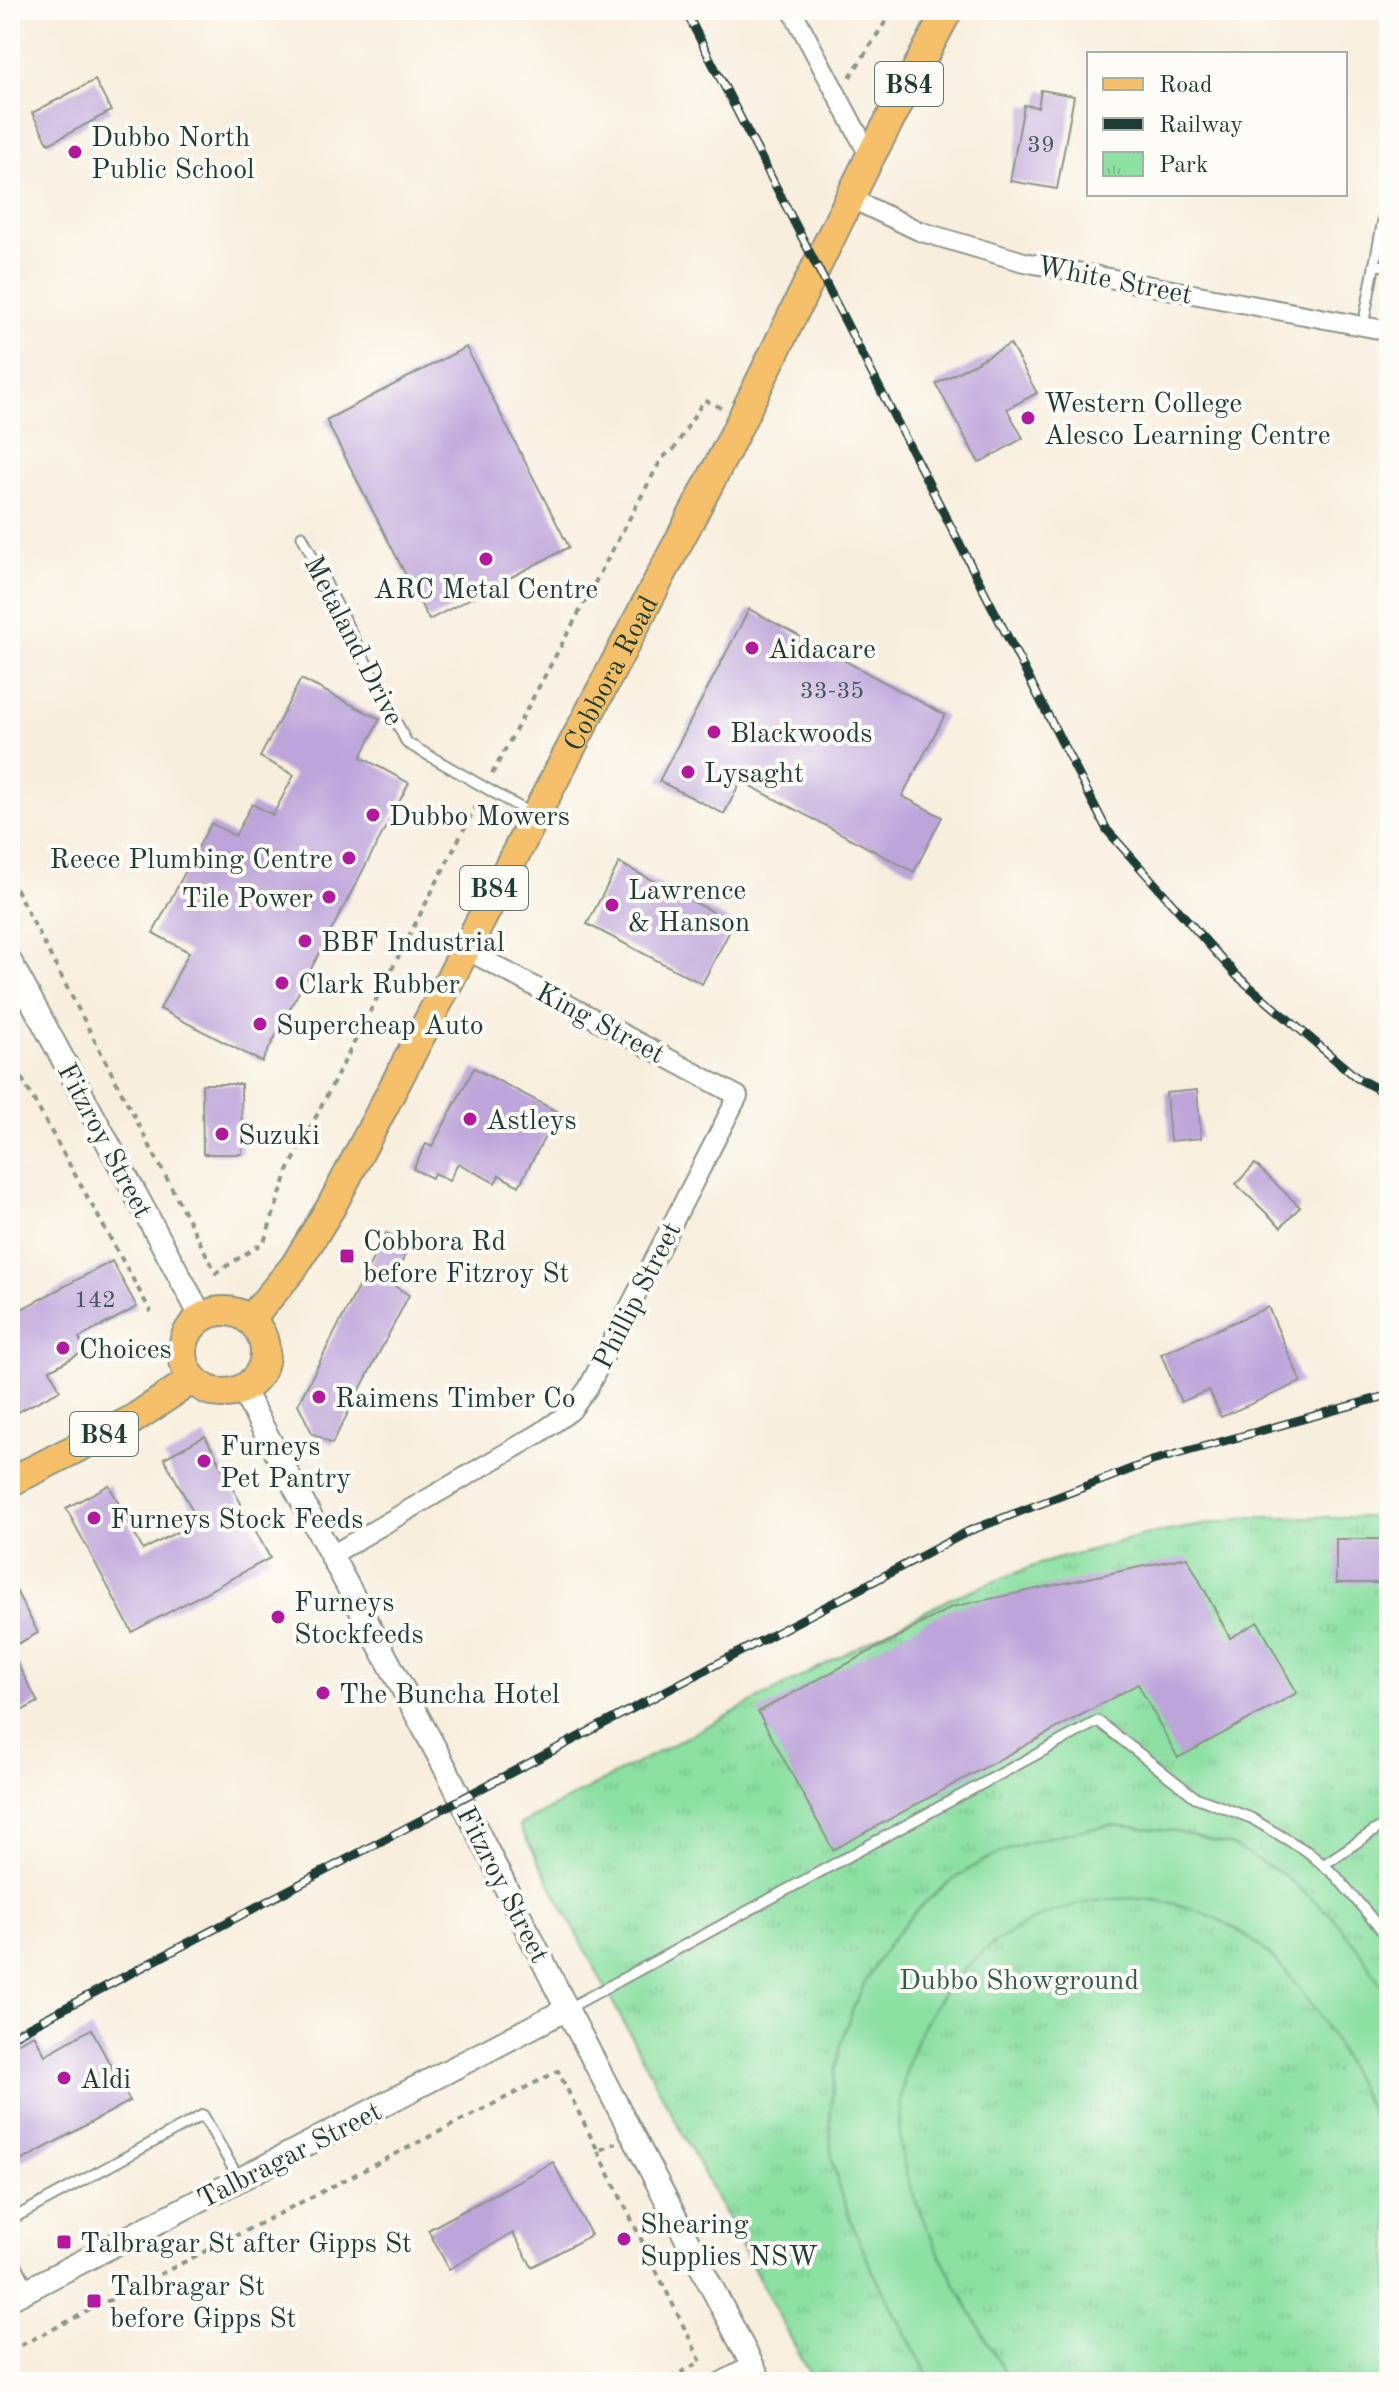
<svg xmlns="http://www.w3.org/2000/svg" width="1399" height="2392" font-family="'Old Standard TT',serif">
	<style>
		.park { fill: url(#park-tufts); stroke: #558e6b; stroke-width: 2 }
		.garden { fill: #8be0a2; stroke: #558e6b; stroke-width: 2 }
		.building { fill: #bda4da }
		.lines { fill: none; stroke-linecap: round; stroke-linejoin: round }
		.service-casing { stroke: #8c9688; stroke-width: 13 }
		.minor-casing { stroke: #8c9688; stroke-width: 22 }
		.tertiary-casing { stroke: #8c9688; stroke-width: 26 }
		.primary-casing { stroke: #8c9688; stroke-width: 32 }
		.path { stroke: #8c9688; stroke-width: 4; stroke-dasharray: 6 6; stroke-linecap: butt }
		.service { stroke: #fff; stroke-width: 9 }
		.minor { stroke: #fff; stroke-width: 18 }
		.tertiary { stroke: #fff; stroke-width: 22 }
		.primary { stroke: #f6c06b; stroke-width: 28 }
		.rail-casing { stroke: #1f3d34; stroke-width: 9 }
		.rail { stroke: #fdfcf7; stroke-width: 6; stroke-dasharray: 18; stroke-linecap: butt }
		.poi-dot { fill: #b5179e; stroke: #fdfcf7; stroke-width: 3 }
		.labels { text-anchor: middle; stroke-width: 8; stroke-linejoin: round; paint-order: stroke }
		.number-label { font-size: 24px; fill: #46575e }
		.shield { fill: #fdfcf7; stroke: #62766e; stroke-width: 2 }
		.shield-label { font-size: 26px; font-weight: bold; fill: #1f3d34 }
		.poi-label { font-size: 28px; fill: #1f3d34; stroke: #fdfcf7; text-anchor: start }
		.street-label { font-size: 28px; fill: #1f3d34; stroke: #fdfcf7 }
		.park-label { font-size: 28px; fill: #355e4a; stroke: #fdfcf7 }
	</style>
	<defs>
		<pattern id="park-tufts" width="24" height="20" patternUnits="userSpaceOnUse" patternTransform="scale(2)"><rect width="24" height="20" fill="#8be0a2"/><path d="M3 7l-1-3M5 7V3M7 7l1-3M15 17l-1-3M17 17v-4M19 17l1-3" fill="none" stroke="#78c18c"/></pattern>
	</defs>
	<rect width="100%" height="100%" fill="#fdfcf7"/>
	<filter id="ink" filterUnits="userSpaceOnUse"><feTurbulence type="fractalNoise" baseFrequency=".0125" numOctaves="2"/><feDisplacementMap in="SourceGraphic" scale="16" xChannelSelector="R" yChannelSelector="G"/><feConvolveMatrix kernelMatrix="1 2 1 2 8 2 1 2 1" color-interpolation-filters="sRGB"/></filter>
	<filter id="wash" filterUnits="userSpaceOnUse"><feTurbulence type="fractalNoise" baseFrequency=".006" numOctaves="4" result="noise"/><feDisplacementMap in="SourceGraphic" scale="32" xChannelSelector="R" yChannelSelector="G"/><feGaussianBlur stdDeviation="1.8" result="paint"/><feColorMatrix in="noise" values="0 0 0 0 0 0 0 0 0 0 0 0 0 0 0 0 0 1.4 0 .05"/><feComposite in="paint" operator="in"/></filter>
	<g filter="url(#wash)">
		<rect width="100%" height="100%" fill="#f8eedd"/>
		<polygon class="park" points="1252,1517 1389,1517 1389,2382 814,2382 519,1825 951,1598 1039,1564 1144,1535"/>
		<path class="garden" d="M1112 1825 1175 1831 1233 1846 1285 1876 1331 1915 1362 1954 1389 1999V2147C1351 2076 1316 1986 1249 1938 1096 1828 881 1964 901 2147 907 2211 978 2322 1010 2382H932C895 2313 853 2244 834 2167 828 2143 830 2113 833 2089 844 1992 900 1903 989 1858 1026 1839 1071 1832 1112 1825Z"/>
		<g id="blocks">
			<g class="building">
				<polygon points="95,80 111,111 49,144 32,113"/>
				<polygon points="1041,90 1074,96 1057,189 1010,181 1024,105 1038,107"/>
				<polygon points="1010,344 1037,393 1007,409 1023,438 979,463 936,384"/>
				<polygon points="466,347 569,547 429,620 326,420"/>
				<polygon points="749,609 945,715 902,796 942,817 914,872 741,781 724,814 659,781"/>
				<polygon points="301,679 380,719 361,757 409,783 262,1062 160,1009 189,952 153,933 211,823 235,836 252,804 273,815 294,775 260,757"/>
				<polygon points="619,863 734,923 702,984 587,924"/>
				<polygon points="474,1068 558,1112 519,1186 499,1175 495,1183 458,1163 449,1181 434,1173 432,1178 413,1169 426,1144 432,1147"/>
				<polygon points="202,1084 241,1084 242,1154 203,1154"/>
				<polygon points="1197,1090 1201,1138 1170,1141 1166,1093"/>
				<polygon points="1255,1164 1300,1207 1281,1227 1236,1184"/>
				<polygon points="386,1233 410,1241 393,1285 409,1295 332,1444 312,1433 298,1404"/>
				<polygon points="112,1261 137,1307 79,1338 85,1351 50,1370 60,1390 10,1416 10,1315"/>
				<polygon points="1268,1307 1301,1382 1221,1417 1209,1390 1181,1402 1161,1354"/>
				<polygon points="205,1436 270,1558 132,1632 66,1508 109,1485 143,1550 198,1521 164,1458"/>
				<rect x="1336" y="1539" width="53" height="44"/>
				<polygon points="1187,1557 1230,1638 1258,1622 1297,1693 1178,1758 1138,1684 833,1850 758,1712 952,1607"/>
				<polygon points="10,1579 38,1633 10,1648"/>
				<polygon points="10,1650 38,1702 10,1717"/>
				<polygon points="91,2029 130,2101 10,2167 10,2046 34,2034 45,2055"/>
				<polygon points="553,2162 591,2235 532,2267 513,2233 449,2269 428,2230"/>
			</g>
		</g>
	</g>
	<g filter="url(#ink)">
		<use href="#blocks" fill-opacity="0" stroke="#8c9688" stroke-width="2"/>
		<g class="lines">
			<defs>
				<g id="service">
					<polyline points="1374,265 1389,266"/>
					<polyline points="1363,326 1389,188"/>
					<polyline points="302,536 407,743 533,815"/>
					<polyline points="1323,1865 1377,1829 1389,1828"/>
					<polyline points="567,2009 1098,1721 1195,1797 1251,1818 1308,1852 1336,1876 1389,1939"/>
					<polyline points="10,2220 203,2115 239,2179"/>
					<polyline points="10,2251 29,2289"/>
				</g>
				<g id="minor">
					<polyline points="792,10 870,157"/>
					<polyline points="850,198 919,231 1024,262 1389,331"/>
					<polyline points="330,1556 540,1433 571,1411 588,1388 738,1096 463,948"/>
					<polyline points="721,2382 753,2365"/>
				</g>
				<g id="tertiary">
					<polyline points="10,961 202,1318"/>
					<polyline points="242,1389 448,1773 567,2009 761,2382"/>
					<polyline points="10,2299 567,2009"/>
				</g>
				<g id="primary">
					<circle cx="224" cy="1352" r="41"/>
					<path id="s1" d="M250 1320 294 1267 331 1207 727 449 870 157 948 10"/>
					<polyline points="10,1482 132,1420 193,1379"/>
				</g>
			</defs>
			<use href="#service" class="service-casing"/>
			<use href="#minor" class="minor-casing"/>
			<use href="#tertiary" class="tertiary-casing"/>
			<use href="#primary" class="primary-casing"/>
			<g class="path">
				<polyline points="850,77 893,10"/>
				<polyline points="492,774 662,458 674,449 704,400 722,408"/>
				<polyline points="10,878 216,1273 264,1242 288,1171 479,800"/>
				<polyline points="10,1057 151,1312"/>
				<polyline points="598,2151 701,2362 662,2382"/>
				<polyline points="10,2351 558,2071 598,2151 616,2143"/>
			</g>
			<use href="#service" class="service"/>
			<use href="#minor" class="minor"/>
			<use href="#tertiary" class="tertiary"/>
			<use href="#primary" class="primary"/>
			<defs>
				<g id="rail">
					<polyline points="685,10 1107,830 1236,975 1357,1078 1389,1095"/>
					<polyline points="10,2037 969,1531 1152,1461 1389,1395"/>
				</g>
			</defs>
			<use href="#rail" class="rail-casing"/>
			<use href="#rail" class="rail"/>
		</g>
	</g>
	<g class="poi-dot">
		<circle cx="75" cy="152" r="8"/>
		<circle cx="1028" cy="418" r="8"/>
		<circle cx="486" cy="559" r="8"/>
		<circle cx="752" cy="648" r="8"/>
		<circle cx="714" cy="732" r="8"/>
		<circle cx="688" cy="772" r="8"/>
		<circle cx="373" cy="815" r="8"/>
		<circle cx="349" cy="858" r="8"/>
		<circle cx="329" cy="897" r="8"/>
		<circle cx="612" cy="905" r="8"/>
		<circle cx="305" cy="941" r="8"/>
		<circle cx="282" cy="983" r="8"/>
		<circle cx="260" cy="1024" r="8"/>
		<circle cx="470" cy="1119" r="8"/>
		<circle cx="222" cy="1134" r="8"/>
		<rect x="339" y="1248" width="16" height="16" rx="4"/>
		<circle cx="63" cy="1348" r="8"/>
		<circle cx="319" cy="1397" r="8"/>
		<circle cx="204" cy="1461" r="8"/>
		<circle cx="94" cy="1518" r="8"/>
		<circle cx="278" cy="1617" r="8"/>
		<circle cx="323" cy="1693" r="8"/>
		<circle cx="64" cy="2078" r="8"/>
		<circle cx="624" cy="2239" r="8"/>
		<rect x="56" y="2234" width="16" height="16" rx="4"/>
		<rect x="86" y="2293" width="16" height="16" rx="4"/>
	</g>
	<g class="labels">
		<g class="number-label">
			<text x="1041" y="152">39</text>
			<text x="832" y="698">33-35</text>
			<text x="95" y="1307">142</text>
		</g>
		<g class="shield">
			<rect x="875" y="62" width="68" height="44" rx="6"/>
			<rect x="460" y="866" width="68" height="44" rx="6"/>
			<rect x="70" y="1412" width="68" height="44" rx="6"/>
		</g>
		<g class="shield-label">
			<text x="909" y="93">B84</text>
			<text x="494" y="897">B84</text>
			<text x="104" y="1443">B84</text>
		</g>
		<g class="poi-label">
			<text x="91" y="146">Dubbo North<tspan x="91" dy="32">Public School</tspan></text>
			<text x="1044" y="412">Western College<tspan x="1044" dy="32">Alesco Learning Centre</tspan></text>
			<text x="486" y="598" text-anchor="middle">ARC Metal Centre</text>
			<text x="768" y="658">Aidacare</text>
			<text x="730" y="742">Blackwoods</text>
			<text x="704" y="782">Lysaght</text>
			<text x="389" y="825">Dubbo Mowers</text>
			<text x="333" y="868" text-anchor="end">Reece Plumbing Centre</text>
			<text x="628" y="899">Lawrence<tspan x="628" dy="32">&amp; Hanson</tspan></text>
			<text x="313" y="907" text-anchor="end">Tile Power</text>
			<text x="321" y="951">BBF Industrial</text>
			<text x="298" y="993">Clark Rubber</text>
			<text x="276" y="1034">Supercheap Auto</text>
			<text x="486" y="1129">Astleys</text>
			<text x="238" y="1144">Suzuki</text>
			<text x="363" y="1250">Cobbora Rd<tspan x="363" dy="32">before Fitzroy St</tspan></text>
			<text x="79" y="1358">Choices</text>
			<text x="335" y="1407">Raimens Timber Co</text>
			<text x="220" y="1455">Furneys<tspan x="220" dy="32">Pet Pantry</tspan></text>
			<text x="110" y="1528">Furneys Stock Feeds</text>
			<text x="294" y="1611">Furneys<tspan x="294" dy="32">Stockfeeds</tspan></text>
			<text x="339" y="1703">The Buncha Hotel</text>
			<text x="80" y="2088">Aldi</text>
			<text x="640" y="2233">Shearing<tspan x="640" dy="32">Supplies NSW</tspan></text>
			<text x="80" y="2252">Talbragar St after Gipps St</text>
			<text x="110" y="2295">Talbragar St<tspan x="110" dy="32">before Gipps St</tspan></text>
		</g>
		<g class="street-label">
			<text transform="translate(1115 279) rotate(11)" y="10">White Street</text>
			<text transform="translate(355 640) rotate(63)" y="10">Metaland Drive</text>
			<text dy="10" stroke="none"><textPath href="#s1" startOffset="742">Cobbora Road</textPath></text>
			<text transform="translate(601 1022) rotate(28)" y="10">King Street</text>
			<text transform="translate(106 1140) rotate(62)" y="10">Fitzroy Street</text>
			<text transform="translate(636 1295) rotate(-63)" y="10">Phillip Street</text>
			<text transform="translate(504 1884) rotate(63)" y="10">Fitzroy Street</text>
			<text transform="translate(289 2154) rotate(-27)" y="10">Talbragar Street</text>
		</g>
		<g class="park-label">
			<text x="1019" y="1989">Dubbo Showground</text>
		</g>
	</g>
	<rect width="1399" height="2392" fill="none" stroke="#fdfcf7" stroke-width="40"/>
	<rect x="1087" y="52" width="260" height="144" fill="#fdfcf7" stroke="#a4b0a9" stroke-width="2"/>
	<rect x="1103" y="78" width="40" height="12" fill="#f6c06b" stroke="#a4b0a9" stroke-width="2"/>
	<text x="1159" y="92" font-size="24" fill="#1f3d34">Road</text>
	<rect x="1103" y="118" width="40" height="12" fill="#1f3d34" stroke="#a4b0a9" stroke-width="2"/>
	<text x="1159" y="132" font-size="24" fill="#1f3d34">Railway</text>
	<rect x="1103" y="152" width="40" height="24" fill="url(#park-tufts)" stroke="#a4b0a9" stroke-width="2"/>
	<text x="1159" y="172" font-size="24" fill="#1f3d34">Park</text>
</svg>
